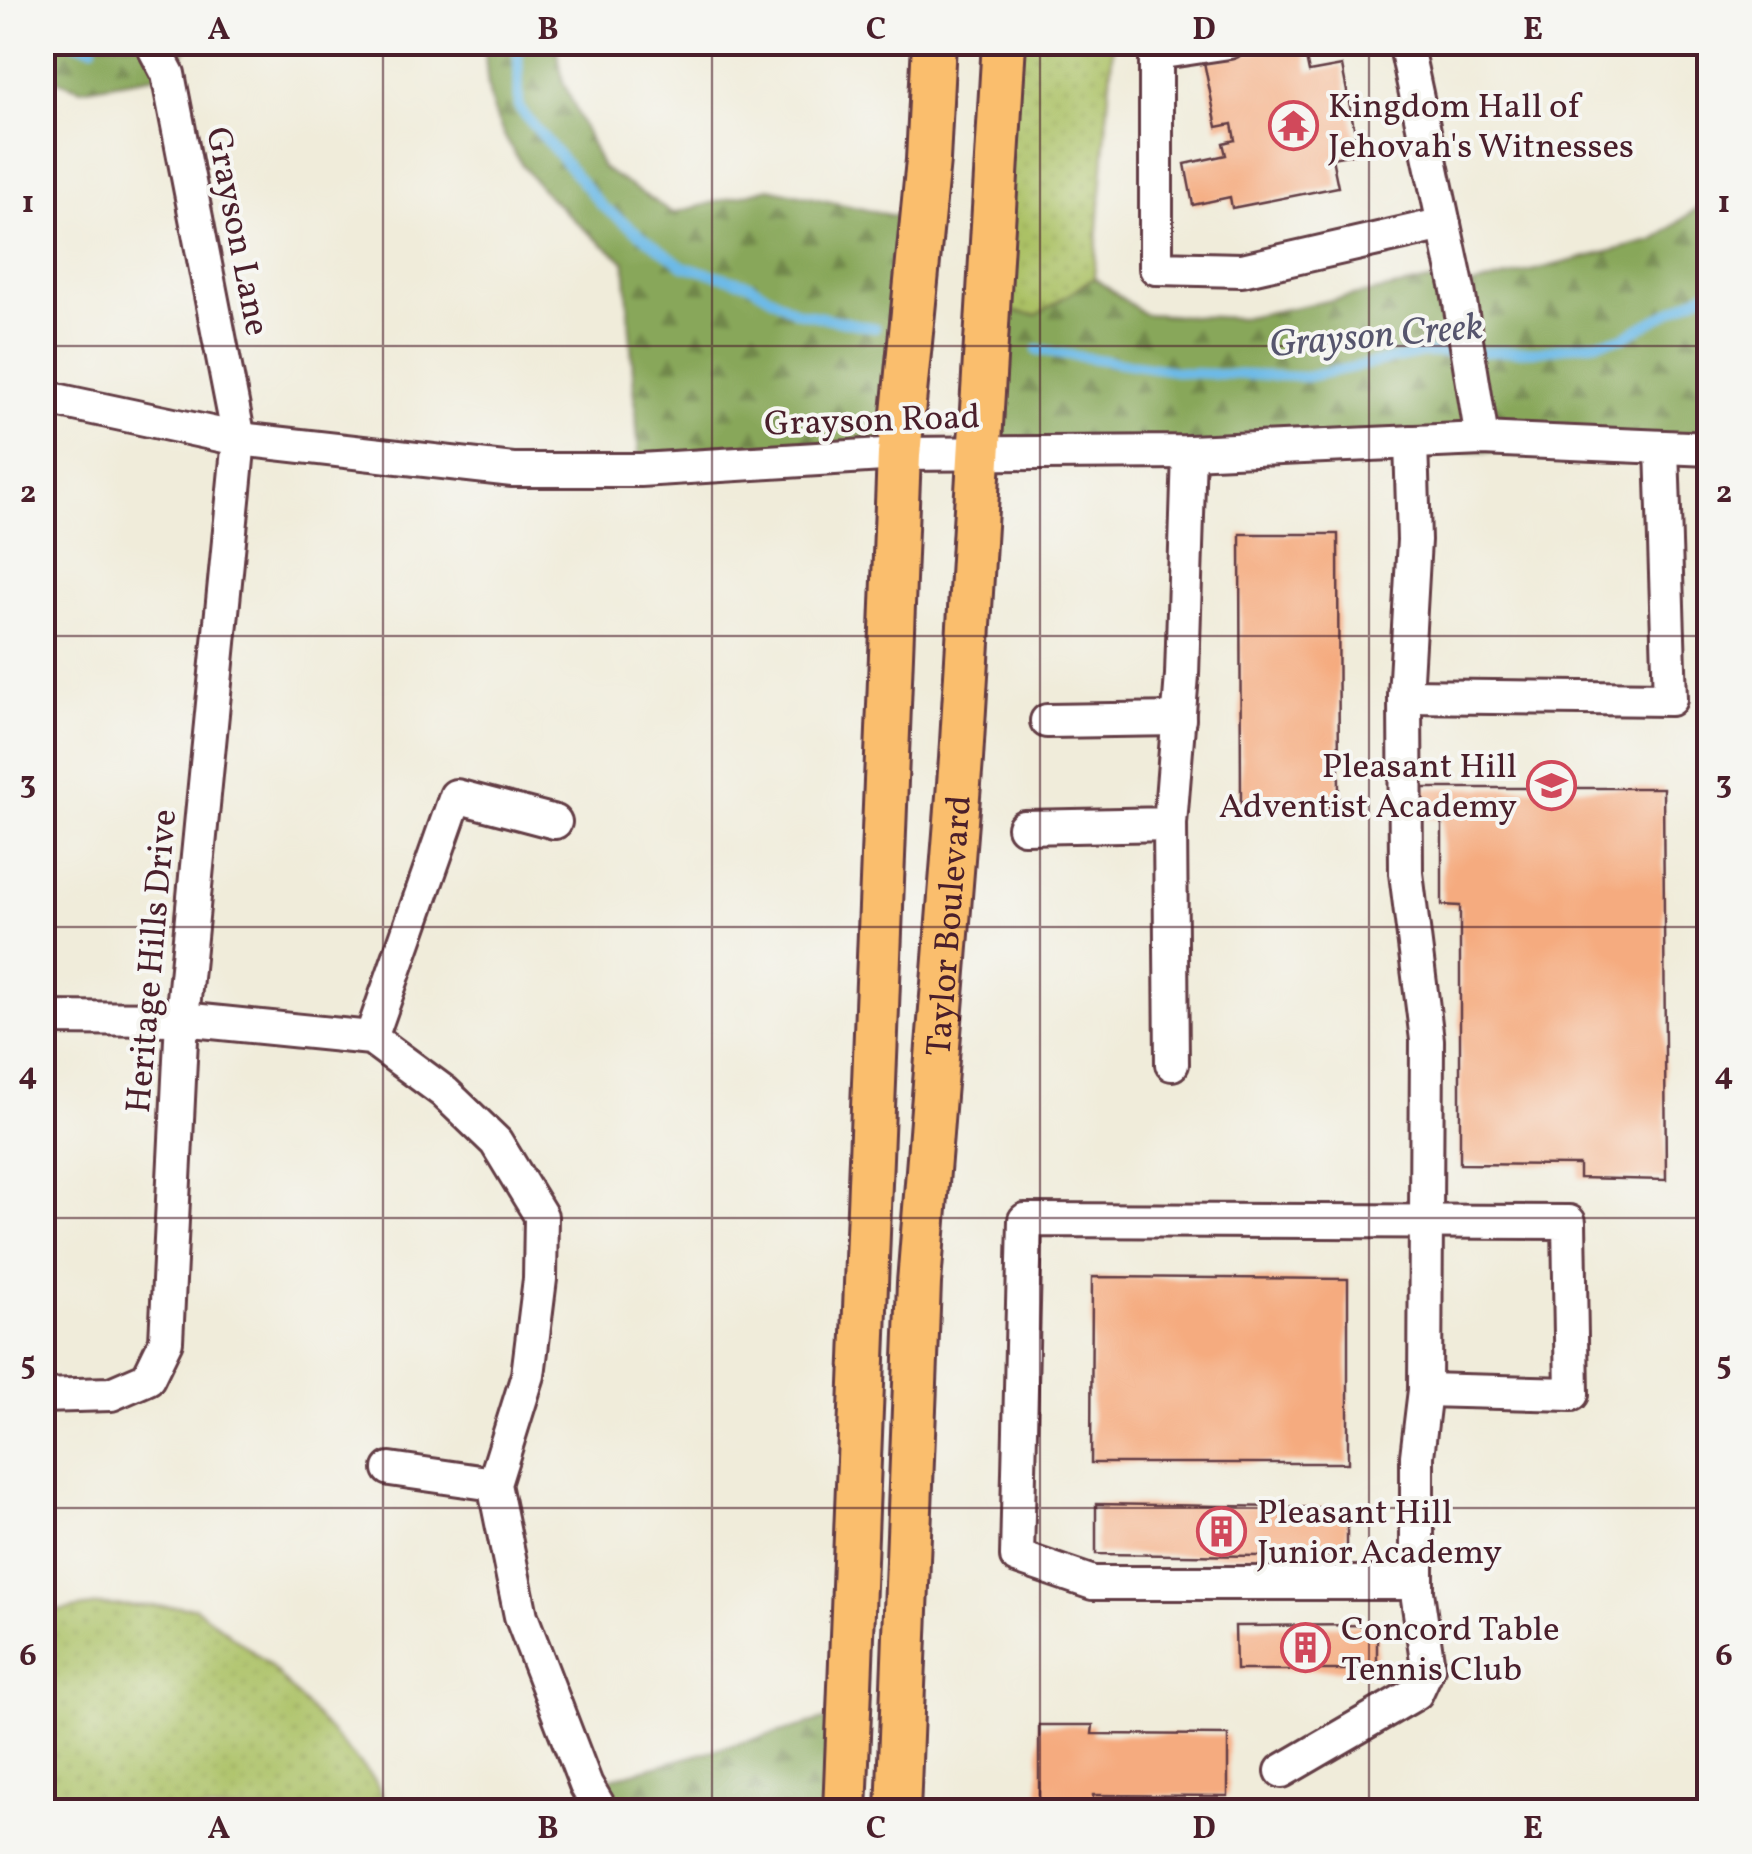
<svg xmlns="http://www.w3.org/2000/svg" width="1752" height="1854" font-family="Vollkorn,serif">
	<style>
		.grass { fill: url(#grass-dots); stroke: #7a7048; stroke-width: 2.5 }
		.forest { fill: url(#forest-firs); stroke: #696342; stroke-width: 2.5 }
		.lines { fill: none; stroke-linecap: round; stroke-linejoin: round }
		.stream { stroke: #6dbae7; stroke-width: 10 }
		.building { fill: #f5ab7f }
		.minor-casing { stroke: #633e45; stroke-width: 38 }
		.major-casing { stroke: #633e45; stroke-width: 48 }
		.minor { stroke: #fff; stroke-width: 32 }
		.major { stroke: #fabe6d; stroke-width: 42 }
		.grid { fill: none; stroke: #4a1f2b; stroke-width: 2.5; stroke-opacity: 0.55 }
		.labels { text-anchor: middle; stroke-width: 8; stroke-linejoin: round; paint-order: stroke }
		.poi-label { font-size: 35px; fill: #4a1f2b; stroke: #f6f6f2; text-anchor: start }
		.street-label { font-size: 35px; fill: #4a1f2b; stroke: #f6f6f2 }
		.water-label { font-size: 38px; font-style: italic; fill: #56556d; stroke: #f6f6f2 }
		.neatline { fill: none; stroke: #4a1f2b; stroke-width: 4 }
		.grid-label { font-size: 32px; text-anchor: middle; font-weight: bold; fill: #4a1f2b }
	</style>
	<defs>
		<pattern id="grass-dots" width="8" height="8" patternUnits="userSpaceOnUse" patternTransform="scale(2.5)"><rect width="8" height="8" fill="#abc165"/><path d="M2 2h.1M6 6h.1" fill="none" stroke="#95a558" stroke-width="1.8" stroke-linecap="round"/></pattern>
		<pattern id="forest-firs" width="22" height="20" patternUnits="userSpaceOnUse" patternTransform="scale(2.5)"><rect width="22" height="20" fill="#88a75a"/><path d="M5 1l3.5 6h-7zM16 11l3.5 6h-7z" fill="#71874b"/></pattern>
	</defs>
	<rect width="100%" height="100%" fill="#f6f6f2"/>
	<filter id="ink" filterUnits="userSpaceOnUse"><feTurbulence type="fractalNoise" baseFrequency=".01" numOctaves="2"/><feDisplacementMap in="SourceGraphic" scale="20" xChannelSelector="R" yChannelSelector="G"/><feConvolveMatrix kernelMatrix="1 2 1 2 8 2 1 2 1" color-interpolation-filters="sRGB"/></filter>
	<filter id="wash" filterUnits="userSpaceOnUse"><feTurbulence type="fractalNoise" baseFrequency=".0048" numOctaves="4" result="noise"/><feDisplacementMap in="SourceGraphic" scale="40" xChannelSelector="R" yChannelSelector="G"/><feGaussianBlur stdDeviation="2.25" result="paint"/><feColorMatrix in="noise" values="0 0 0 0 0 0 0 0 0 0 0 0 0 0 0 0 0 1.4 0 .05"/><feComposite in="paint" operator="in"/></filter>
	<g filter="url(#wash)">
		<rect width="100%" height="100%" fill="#f0ecda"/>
		<g class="grass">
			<polygon points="1004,43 1113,43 1094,278 1037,316 991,309"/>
			<polygon points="99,1605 195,1607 266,1662 375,1781 389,1811 43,1811 43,1613"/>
		</g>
		<g class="forest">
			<polygon points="42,43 191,43 168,74 81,89 43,75"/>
			<path d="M484 43H556L563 81 602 168 673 213 769 188 921 222 899 454 640 470 625 262C570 218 507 170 490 97 486 80 486 60 484 43Z"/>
			<polygon points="1709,199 1709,428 1697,450 981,455 991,309 1037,315 1094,278 1144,314 1240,318 1455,276 1459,289 1655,240"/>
			<polygon points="846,1714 845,1811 602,1811 586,1785"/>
		</g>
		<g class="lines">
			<g class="stream">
				<polyline points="71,42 93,47"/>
				<polyline points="518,42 519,108 602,206 683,266 749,284 796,312 875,328"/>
				<polyline points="1037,350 1188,373 1306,377 1423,353 1540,351 1622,338 1710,290"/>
			</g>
		</g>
		<g id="blocks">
			<g class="building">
				<polygon points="1303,43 1309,72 1342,66 1359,153 1332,158 1338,187 1232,208 1230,197 1193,205 1185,164 1226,155 1223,143 1235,140 1232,124 1217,127 1204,62"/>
				<polygon points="1240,534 1338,534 1339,807 1241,807"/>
				<polygon points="1421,788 1663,788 1666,1180 1579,1178 1579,1165 1460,1164 1460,906 1442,905 1442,818 1421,818"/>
				<polygon points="1092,1277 1348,1279 1348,1463 1091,1463"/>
				<polygon points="1096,1504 1347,1508 1347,1557 1096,1554"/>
				<polygon points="1377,1625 1377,1670 1236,1670 1235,1626"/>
				<polygon points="1039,1725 1093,1725 1092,1734 1228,1735 1228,1796 1093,1795 1093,1804 1039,1804"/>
			</g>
		</g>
	</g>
	<g filter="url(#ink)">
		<use href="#blocks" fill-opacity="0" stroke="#633e45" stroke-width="2.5"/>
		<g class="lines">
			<defs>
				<g id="minor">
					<polyline points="1156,42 1156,268 1242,270 1444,224"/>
					<polyline points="1405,42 1458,290 1482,439"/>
					<polyline points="1156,53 1229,42"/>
					<polyline points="42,397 239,439 513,470 640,470 899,454 1189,452 1482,439 1710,449"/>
					<polyline points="1405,696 1670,699 1662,448"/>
					<polyline points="1047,721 1179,719"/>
					<polyline points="1170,824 1172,1064"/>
					<polyline points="1024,827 1170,824 1182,675 1189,452"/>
					<polyline points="42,1018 182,1019 371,1038 444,1092 496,1142 541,1216 540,1279 528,1375 494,1484 521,1616 586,1785 602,1812"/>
					<polyline points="371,1038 456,796 555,822"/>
					<polyline points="42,1396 111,1394 148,1378 166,1341 182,1019 239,439 168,74 151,42"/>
					<polyline points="390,1469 494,1484"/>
					<polyline points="1417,1583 1093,1583 1017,1557 1025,1220 1569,1222 1572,1394 1425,1390"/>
					<polyline points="1282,1771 1416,1693 1428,1667 1417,1592 1417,1456 1425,1390 1427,1040 1406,873 1405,696 1414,540 1411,442"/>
				</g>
				<g id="major">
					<polyline points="845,1812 899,454 928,160 934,42"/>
					<path id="s1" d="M898 1812 919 1283 961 759 1004 42"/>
				</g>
			</defs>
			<use href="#minor" class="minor-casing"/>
			<use href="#major" class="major-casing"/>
			<use href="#minor" class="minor"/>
			<use href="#major" class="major"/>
		</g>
	</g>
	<path class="grid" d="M383 42V1812M712 42V1812M1040 42V1812M1369 42V1812M42 346H1710M42 636H1710M42 927H1710M42 1218H1710M42 1508H1710"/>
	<defs>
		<symbol id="temple-ring" viewBox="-11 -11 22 22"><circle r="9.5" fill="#f6f6f2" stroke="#d1495b" stroke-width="1.5"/><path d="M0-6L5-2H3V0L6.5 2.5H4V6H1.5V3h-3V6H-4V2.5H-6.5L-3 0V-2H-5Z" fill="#d1495b"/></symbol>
		<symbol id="school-ring" viewBox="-11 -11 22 22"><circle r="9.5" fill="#f6f6f2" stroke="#d1495b" stroke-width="1.5"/><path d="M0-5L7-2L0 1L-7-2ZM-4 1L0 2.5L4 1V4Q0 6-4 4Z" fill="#d1495b"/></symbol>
		<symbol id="building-ring" viewBox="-11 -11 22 22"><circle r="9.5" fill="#f6f6f2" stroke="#d1495b" stroke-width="1.5"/><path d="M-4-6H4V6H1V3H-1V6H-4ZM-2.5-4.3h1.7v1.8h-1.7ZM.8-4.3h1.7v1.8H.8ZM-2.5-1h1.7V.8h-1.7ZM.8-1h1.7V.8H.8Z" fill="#d1495b"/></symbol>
	</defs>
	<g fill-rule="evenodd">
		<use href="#temple-ring" x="1266" y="98" width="55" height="55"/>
		<use href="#school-ring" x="1524" y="758" width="55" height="55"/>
		<use href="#building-ring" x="1194" y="1504" width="55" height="55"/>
		<use href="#building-ring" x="1278" y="1620" width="55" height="55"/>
	</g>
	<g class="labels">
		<g class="poi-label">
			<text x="1328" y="117">Kingdom Hall of<tspan x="1328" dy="40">Jehovah's Witnesses</tspan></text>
			<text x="1517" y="777" text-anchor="end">Pleasant Hill<tspan x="1517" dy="40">Adventist Academy</tspan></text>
			<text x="1257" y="1523">Pleasant Hill<tspan x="1257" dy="40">Junior Academy</tspan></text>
			<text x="1341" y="1640">Concord Table<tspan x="1341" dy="40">Tennis Club</tspan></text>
		</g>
		<g class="street-label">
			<text transform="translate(239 231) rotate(79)" y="12">Grayson Lane</text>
			<text transform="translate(872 419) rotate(-2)" y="12">Grayson Road</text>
			<text dy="12" stroke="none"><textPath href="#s1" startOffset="888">Taylor Boulevard</textPath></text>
			<text transform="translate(150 961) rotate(-85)" y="12">Heritage Hills Drive</text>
		</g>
		<g class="water-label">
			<text transform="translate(1376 334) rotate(-5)" y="13">Grayson Creek</text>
		</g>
	</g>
	<rect width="1752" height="1854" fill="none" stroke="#f6f6f2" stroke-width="110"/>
	<rect x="55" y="55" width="1642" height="1744" class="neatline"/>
	<g class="grid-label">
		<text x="219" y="39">A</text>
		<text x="548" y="39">B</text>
		<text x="876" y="39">C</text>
		<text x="1204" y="39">D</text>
		<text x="1533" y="39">E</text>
		<text x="28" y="212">1</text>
		<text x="1724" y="212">1</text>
		<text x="28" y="502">2</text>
		<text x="1724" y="502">2</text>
		<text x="28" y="793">3</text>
		<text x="1724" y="793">3</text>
		<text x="28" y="1084">4</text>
		<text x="1724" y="1084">4</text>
		<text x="28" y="1374">5</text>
		<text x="1724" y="1374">5</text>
		<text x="28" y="1665">6</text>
		<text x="1724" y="1665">6</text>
		<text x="219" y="1838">A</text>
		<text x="548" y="1838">B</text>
		<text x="876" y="1838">C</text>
		<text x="1204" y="1838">D</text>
		<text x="1533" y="1838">E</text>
	</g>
</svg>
